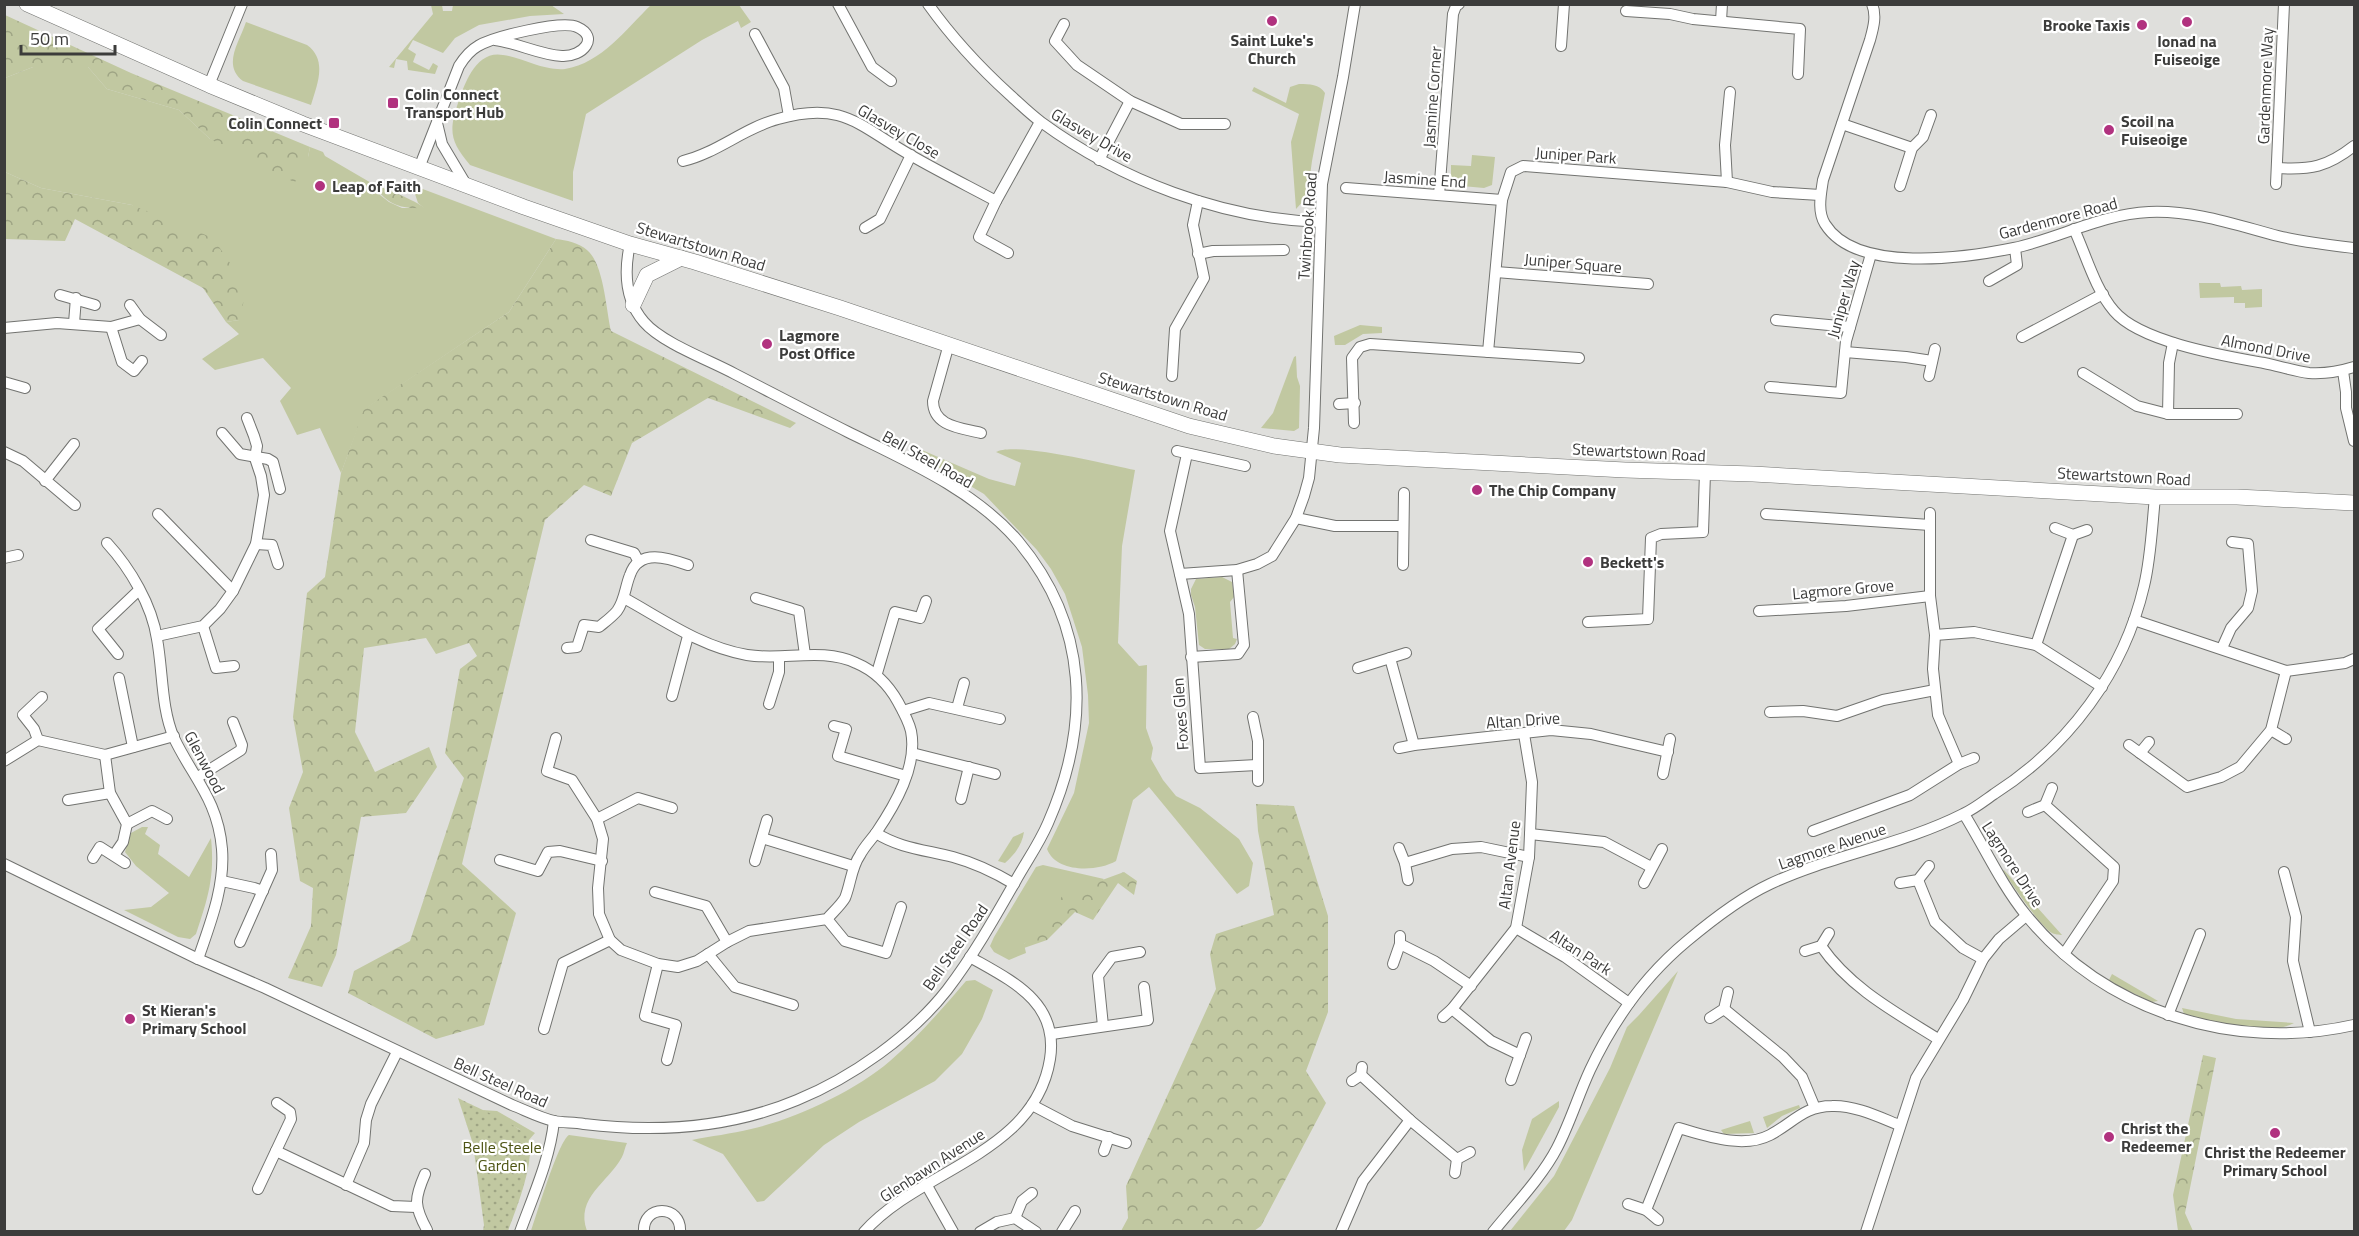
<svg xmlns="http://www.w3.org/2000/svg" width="2359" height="1236" font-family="'Titillium Web',sans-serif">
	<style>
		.green { fill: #c1c8a1 }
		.forest { fill: url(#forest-crowns) }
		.garden { fill: url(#garden-dots) }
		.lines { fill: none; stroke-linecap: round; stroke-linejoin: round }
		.street-casing { stroke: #727370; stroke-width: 12 }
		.secondary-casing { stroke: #727370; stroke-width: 16 }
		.street { stroke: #fff; stroke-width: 10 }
		.secondary { stroke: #fff; stroke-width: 15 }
		.poi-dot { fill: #b1327f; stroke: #fff; stroke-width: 2 }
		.labels { text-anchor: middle; stroke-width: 4.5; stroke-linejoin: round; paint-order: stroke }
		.poi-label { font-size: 16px; font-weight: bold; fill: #3c3c3b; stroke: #fff; text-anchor: start }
		.street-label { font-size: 16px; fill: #3c3c3b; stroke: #fff }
		.park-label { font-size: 16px; fill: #4d5413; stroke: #fff }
	</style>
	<defs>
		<pattern id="forest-crowns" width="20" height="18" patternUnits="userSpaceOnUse" patternTransform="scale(1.5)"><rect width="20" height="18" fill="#c1c8a1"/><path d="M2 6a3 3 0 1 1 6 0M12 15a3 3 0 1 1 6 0" fill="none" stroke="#9ea484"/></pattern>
		<pattern id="garden-dots" width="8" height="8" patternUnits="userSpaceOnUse" patternTransform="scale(1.5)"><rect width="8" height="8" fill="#c1c8a1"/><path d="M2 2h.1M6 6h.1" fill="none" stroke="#9ea484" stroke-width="1.8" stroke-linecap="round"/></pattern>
	</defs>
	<rect width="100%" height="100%" fill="#dfdfdc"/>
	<g class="green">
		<polygon points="431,5 442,5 443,11 452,11 453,5 551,5 564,14 530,16 479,25 455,38 443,53 413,40 408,49 416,54 413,62 429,70 433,63 438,66 435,74 408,70 407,61 396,59 394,68 389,67 433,14"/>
		<path d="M651 5H739L751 22 741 28 738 21 702 40 586 114 573 172V201L470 165C451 142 448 132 458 103 465 83 476 50 503 55 513 56 524 61 534 64 543 67 555 70 565 69 602 63 626 29 651 5Z"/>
		<path d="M246 22 307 45C328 60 317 85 311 105L243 81C222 65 239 43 246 22Z"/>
		<polygon points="33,67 88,67 107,89 179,110 210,139 308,157 310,147 323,152 325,156 373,184 380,195 389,202 402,208 424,208 418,203 412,185 556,239 509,312 365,409 341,473 320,428 297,435 280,401 291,388 263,358 215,370 202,359 239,334 226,322 239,320 132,205 41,188 5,172 5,78"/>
		<path d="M1299 84C1310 84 1319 84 1325 93L1312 161 1307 197 1296 209 1291 142 1299 114 1252 91 1254 87 1286 103 1290 87Z"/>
		<polygon points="1472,155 1495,157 1492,185 1484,188 1451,185 1451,165 1471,166"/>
		<polygon points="2199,283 2220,283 2221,287 2241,286 2242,290 2262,289 2262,307 2245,308 2245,303 2234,303 2234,297 2200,298"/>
		<polygon points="1360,325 1382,327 1382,333 1363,334 1345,345 1335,345 1334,336"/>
		<polygon points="1296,356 1297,377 1300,386 1299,428 1294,431 1261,428 1273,413 1294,357"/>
		<path d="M915 447 989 479 1015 486 1021 463 996 452C1014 441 1110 465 1135 470L1122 546 1118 643 1139 666 1147 665 1146 728 1153 748 1151 759 1163 780 1176 796 1200 808 1239 839 1253 863 1249 886 1237 894 1149 787 1133 800 1116 861C1097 872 1056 873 1047 849L1074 793 1089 723 1088 695 1082 647 1065 594 1051 569 1037 550 984 494 914 453Z"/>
		<polygon points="1222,577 1232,582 1234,597 1230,602 1233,638 1237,639 1235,644 1229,649 1205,649 1199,645 1195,607 1191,595 1191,589 1196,579"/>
		<path d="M142 827H148L145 834 160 845 158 854 189 877 211 838C215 877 208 898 196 934L190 939 178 937 124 910 151 907 169 893 136 866 125 852 131 833Z"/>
		<path d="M1024 832C1022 845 1015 854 1005 863L998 861 1013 837Z"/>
		<polygon points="1043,865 1104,879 1024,944 1026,953 1009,960 994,952 990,946 994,937 1036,867"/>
		<path d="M2004 870 2062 935C2060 935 2053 934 2052 933 2040 926 2012 884 2003 871Z"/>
		<polygon points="1678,971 1572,1220 1564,1231 1510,1231 1554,1176 1610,1068 1627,1027 1639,1015"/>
		<polygon points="2112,974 2158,1001 2152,1002 2114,984 2109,980"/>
		<path d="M975 980 993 990 982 1019 962 1054 935 1081 859 1122 824 1145 764 1201 757 1202 723 1154 692 1140C711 1136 731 1134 751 1129 795 1119 855 1091 890 1061 918 1037 942 1009 966 981Z"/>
		<path d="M2182 1008 2236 1019 2294 1023C2270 1037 2210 1024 2184 1014Z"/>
		<polygon points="1559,1101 1559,1107 1524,1171 1522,1150 1532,1119"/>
		<polygon points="1799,1105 1800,1108 1782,1116 1767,1128 1763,1117"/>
		<polygon points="482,1110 497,1111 535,1133 528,1141 519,1129"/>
		<polygon points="1750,1121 1754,1133 1724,1134 1721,1130"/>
		<path d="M569 1135 627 1143C625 1147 624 1153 622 1157 608 1183 575 1197 587 1231H531C537 1214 558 1142 569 1135Z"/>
	</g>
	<g class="forest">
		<polygon points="5,15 131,73 310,147 308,157 293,186 292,181 210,139 179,110 107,89 88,67 33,67 5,78"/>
		<polygon points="5,172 41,188 132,205 213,238 247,288 239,320 226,322 203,288 75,219 65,241 5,239"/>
		<path d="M373 184C387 189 414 200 425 208 400 209 387 205 373 184Z"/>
		<path d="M556 239C566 240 579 243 587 250 604 264 606 310 611 331L796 423 790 428 708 398 632 443 611 496 584 485 545 520 462 864 516 913 484 1025 436 1039 348 993 354 971 410 941 464 778 445 753 460 669 477 656 469 643 436 654 426 638 364 648 355 732 375 772 429 747 437 767 406 813 361 817 336 955 322 987 288 978 311 926 313 888 300 881 289 808 303 772 293 717 307 593 325 577 341 473 364 409 509 312Z"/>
		<polygon points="1256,804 1294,806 1328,916 1328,1012 1306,1071 1326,1103 1261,1226 1254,1231 1121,1231 1128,1218 1126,1186 1216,989 1210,954 1216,934 1274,915 1258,831"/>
		<polygon points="1124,872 1137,881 1134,895 1118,883 1093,920 1075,912 1047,940 1024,948 1024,944 1064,894"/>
		<polygon points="2203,1055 2216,1058 2185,1213 2193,1231 2178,1231 2173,1195"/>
	</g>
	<path class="garden" d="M458 1098C473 1106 520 1125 527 1137 538 1156 515 1212 508 1231H483L484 1225 473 1144Z"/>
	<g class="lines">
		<defs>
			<g id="street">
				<polyline points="838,4 872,67 891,81"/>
				<path d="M928 4C953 39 978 66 1010 95 1020 104 1030 114 1041 122 1120 180 1222 219 1320 222"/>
				<path d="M1872 4C1877 16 1873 29 1870 40L1823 180C1821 194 1817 211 1825 224 1856 274 1965 258 2014 248 2060 238 2102 214 2149 212 2194 210 2236 225 2278 236 2303 242 2329 245 2354 248"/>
				<polyline points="1626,11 1670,14 1693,19 1800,29 1798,74"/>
				<polyline points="1721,21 1722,4"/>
				<polyline points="1064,24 1055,41 1077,65 1130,101 1181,124 1225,124"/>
				<polyline points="755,34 784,88 789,116"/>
				<polyline points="1561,46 1564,4"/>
				<polyline points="209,85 242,4"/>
				<polyline points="437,123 442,144 467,186"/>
				<polyline points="1842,124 1912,148"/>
				<polyline points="1099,160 1130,101"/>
				<path d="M683 161C717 153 744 128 778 119 844 100 860 127 912 156 940 172 968 186 996 201"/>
				<path d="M419 168 459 66C464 58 469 51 478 46 493 37 561 20 577 27 600 37 583 57 562 56 540 55 518 43 495 40"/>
				<path d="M2277 168C2311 170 2327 167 2354 146"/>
				<polyline points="1727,182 1725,145 1730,92"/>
				<polyline points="2276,184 2284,4"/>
				<polyline points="1900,186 1912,148 1923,137 1931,115"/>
				<polyline points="1346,188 1502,200"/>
				<polyline points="1439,195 1453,14 1456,6 1459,4"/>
				<polyline points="865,228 880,219 911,155"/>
				<path d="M2074 229C2086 255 2095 289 2114 311 2140 342 2225 356 2264 363 2279 366 2294 371 2309 373 2324 374 2341 371 2354 367"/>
				<polyline points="1008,253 979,237 996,201 1040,122"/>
				<polyline points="1198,254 1213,251 1284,250"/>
				<polyline points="1496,272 1648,284"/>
				<polyline points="1989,281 2017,265 2015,248"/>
				<polyline points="60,295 95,305"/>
				<polyline points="130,305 140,319 161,335"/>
				<polyline points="1776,320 1850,327"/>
				<polyline points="74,323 76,298"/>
				<polyline points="111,327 122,362 134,371 142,361"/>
				<polyline points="4,328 57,323 111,327 140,319"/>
				<polyline points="2022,337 2103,294"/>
				<path d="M949 344 933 401C933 427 962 428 981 433"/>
				<polyline points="1488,352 1502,200 1511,172 1523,166 1727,182 1772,192 1820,195"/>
				<polyline points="1845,352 1906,357 1932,361"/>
				<polyline points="2343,371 2346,392 2346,408 2354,441"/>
				<polyline points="2083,373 2137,406 2168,414 2237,414"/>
				<polyline points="1172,376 1175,329 1204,278 1193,225 1198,201"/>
				<polyline points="1929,376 1935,349"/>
				<polyline points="4,382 25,388"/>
				<polyline points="1770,387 1841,393 1846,341 1871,254"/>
				<polyline points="1339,404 1355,403"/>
				<polyline points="2168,414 2169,363 2173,343"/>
				<polyline points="1354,423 1352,358 1360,347 1370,344 1579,358"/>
				<polyline points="222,433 240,454 268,459 273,462 280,489"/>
				<polyline points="1177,451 1245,466"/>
				<polyline points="4,452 23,461 75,505"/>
				<polyline points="1187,454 1170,531 1189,614 1200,768 1257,765"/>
				<polyline points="45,481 74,444"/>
				<polyline points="1930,513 1930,596 1935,635 1933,669 1938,715 1959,764"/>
				<polyline points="158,514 233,591"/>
				<polyline points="1766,514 1930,525"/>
				<polyline points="1296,518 1335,526 1403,526"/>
				<polyline points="2055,528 2073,535 2087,530"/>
				<polyline points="591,540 634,553 639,562"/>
				<path d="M107 543C130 568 152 605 157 639 163 671 161 708 174 738 193 778 218 800 222 849 225 887 210 924 198 959"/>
				<polyline points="256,544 272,545 278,564"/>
				<polyline points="4,558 18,555"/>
				<polyline points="1403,565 1404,493"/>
				<polyline points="1180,574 1237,570 1257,564 1272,556 1296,518 1304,496 1309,478 1314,428 1322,184 1343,77 1355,4"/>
				<polyline points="756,598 799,611 805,655"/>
				<polyline points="1759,611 1846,606 1930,596"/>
				<polyline points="2134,620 2286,671 2345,663 2354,659"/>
				<polyline points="1588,622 1648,619 1651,538 1661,534 1703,532 1705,473"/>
				<polyline points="203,626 216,668 234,666"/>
				<polyline points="1935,635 1974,632 2036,645 2102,687"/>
				<polyline points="157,636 203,626 220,609 233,591 256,544 264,495 261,476 255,458 257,446 254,436 247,418"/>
				<polyline points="2036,645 2073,535"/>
				<path d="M567 648 577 647 584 625 599 627C605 622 612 617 617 611 625 600 625 587 630 575 639 548 668 558 688 565"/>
				<polyline points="2222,648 2231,628 2248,608 2252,591 2248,544 2232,542"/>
				<polyline points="118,654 98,629 139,590"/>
				<polyline points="1191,657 1238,654 1244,645 1237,570"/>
				<polyline points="1390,658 1414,745"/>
				<polyline points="1358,668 1406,653"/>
				<polyline points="877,673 895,612 920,618 926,601"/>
				<polyline points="119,678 133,747"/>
				<polyline points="672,696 688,636"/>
				<polyline points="769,704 779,672 779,657"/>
				<polyline points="957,708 964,683"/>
				<polyline points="903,711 929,703 1000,719"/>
				<polyline points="1770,712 1803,711 1837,716 1883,700 1935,690"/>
				<polyline points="1253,717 1258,741 1258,781"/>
				<polyline points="834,726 846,729 838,756 906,776"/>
				<polyline points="2271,730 2286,739"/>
				<path d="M556 738 547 771 572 780 597 819 603 839 598 888 599 914 610 940 621 950 658 964 678 967 697 961 727 942 749 931 827 919C833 912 841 905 845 898 851 883 851 868 860 855 864 847 871 840 876 833 895 805 918 766 911 731 909 722 903 711 898 702 888 684 875 671 856 663 822 647 783 661 747 655 701 647 664 620 624 598"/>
				<polyline points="38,740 34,729 23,715 42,697"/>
				<polyline points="2129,745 2187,787 2221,777 2240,767 2271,730 2286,671"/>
				<polyline points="1399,748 1414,745 1551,730 1591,734 1668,752"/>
				<polyline points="912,753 995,774"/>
				<polyline points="2140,753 2149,742"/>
				<polyline points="105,755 110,793 127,824 123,842 114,855"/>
				<polyline points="4,761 38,740 105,755 174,736"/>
				<polyline points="1663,774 1670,739"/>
				<polyline points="198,777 241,750 242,745 233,722"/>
				<polyline points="961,799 969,767"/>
				<polyline points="68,800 110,793"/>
				<polyline points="2045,805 2114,867 2113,881 2064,954"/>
				<polyline points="2028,812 2045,805 2052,788"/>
				<path d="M1964 814C1985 848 2001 884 2026 915 2105 1012 2234 1052 2354 1025"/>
				<polyline points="597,819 638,798 672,808"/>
				<polyline points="127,824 152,811 167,819"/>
				<polyline points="1813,831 1910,795 1959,764 1974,758"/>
				<path d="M876 833C899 848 926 850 953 857 975 863 994 872 1014 884"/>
				<polyline points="1530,834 1604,842 1651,867"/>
				<polyline points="762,838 853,866"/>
				<polyline points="1399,848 1405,863 1408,880"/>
				<polyline points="93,858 100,847 125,863"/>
				<polyline points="500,860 538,871 548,852 560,851 602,861"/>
				<polyline points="755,861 767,820"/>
				<polyline points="1405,863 1452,849 1481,847 1529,857"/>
				<path d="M4 864 198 959 265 988 512 1105C525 1110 540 1118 554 1121 563 1123 574 1122 584 1124 657 1133 728 1129 797 1100 851 1078 911 1036 947 990 973 956 994 919 1015 882 1026 862 1039 844 1048 823 1091 725 1089 626 1018 541 974 490 907 461 848 432 810 413 772 393 735 374 709 360 662 343 644 322 625 300 624 271 630 244"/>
				<polyline points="2284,872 2296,917 2293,961 2310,1032"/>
				<polyline points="1918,880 1935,922 1963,948 1983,959"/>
				<polyline points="222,881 254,888 263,891"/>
				<polyline points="1644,883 1662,849"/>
				<polyline points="1900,883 1918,880 1929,866"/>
				<polyline points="655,892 706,906 727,942"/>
				<polyline points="827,919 845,941 886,953 901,907"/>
				<polyline points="1516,928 1565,957 1629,1003"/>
				<polyline points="240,942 272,870 271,854"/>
				<polyline points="1400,944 1434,961 1471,986"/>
				<path d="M1821 946C1850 988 1895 1012 1938 1039"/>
				<polyline points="1805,951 1821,946 1829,933"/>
				<polyline points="708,954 735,987 793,1005"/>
				<polyline points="658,964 645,1016 676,1025 667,1060"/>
				<polyline points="1393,964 1400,944 1400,936"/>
				<polyline points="1452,1009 1491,1041 1520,1055"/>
				<polyline points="1724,1009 1783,1057 1802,1077 1815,1108"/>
				<polyline points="2168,1015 2200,934"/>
				<polyline points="1443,1017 1452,1009 1516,928 1529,857 1530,834 1532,782 1524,734"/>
				<polyline points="1710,1018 1724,1009 1728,992"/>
				<polyline points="1103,1026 1098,976 1112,957 1140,952"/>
				<polyline points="544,1029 563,963 610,940"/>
				<polyline points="1052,1034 1148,1020 1144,987"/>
				<polyline points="1361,1075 1410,1120 1457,1159"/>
				<polyline points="1511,1080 1526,1038"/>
				<polyline points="1352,1081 1361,1075 1362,1067"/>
				<polyline points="1032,1105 1072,1126 1126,1143"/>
				<polyline points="276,1151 392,1206 416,1207"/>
				<polyline points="1104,1151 1109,1137"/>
				<polyline points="1455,1173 1457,1159 1470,1152"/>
				<path d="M425 1174C414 1199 414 1206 427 1230"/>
				<polyline points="926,1184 953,1232"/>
				<polyline points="346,1185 364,1143 366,1120 371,1104 397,1052"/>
				<polyline points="258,1189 291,1119 290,1112 277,1103"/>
				<polyline points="1628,1204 1646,1210 1658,1220"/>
				<path d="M1646 1210 1679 1128C1707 1136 1743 1149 1770 1135 1793 1123 1804 1106 1832 1106 1854 1105 1879 1117 1899 1125"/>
				<polyline points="1015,1218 1022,1201 1032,1193"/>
				<path d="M520 1232C533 1196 550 1159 554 1121"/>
				<path d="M644 1232C642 1204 682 1204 680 1232"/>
				<path d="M864 1232C920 1169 1035 1154 1050 1059 1059 1002 1012 981 970 957"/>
				<polyline points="980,1232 997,1222 1015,1218 1036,1232"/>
				<polyline points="1062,1232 1075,1211"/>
				<polyline points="1341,1232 1363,1181 1410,1120"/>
				<path d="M1493 1232C1514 1206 1542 1177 1557 1148 1570 1123 1578 1096 1590 1070 1613 1021 1646 975 1687 941 1712 920 1740 898 1770 884 1832 855 1902 845 1963 814 1974 809 1984 801 1994 794 2069 746 2124 672 2144 586 2151 557 2152 526 2155 497"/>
				<polyline points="1866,1232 1916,1078 1963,1000 1983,959 1999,939 2026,916"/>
			</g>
			<g id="secondary">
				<polyline points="27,4 209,85 303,124 524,207 630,244 695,262 840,308 1189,426 1274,446 1340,455 1625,470 1753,474 2155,497 2237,497 2354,503"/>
				<polyline points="633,305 647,275 681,258"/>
			</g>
		</defs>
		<use href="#street" class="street-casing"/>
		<use href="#secondary" class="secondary-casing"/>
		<use href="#street" class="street"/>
		<use href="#secondary" class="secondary"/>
	</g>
	<g class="poi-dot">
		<circle cx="1272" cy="21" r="6"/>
		<circle cx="2187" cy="22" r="6"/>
		<circle cx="2142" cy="25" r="6"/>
		<rect x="387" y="97" width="12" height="12" rx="3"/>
		<rect x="328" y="117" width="12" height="12" rx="3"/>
		<circle cx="2109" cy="130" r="6"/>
		<circle cx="320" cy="186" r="6"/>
		<circle cx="767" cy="344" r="6"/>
		<circle cx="1477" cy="490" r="6"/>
		<circle cx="1588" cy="562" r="6"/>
		<circle cx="130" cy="1019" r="6"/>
		<circle cx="2275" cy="1133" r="6"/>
		<circle cx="2109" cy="1137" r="6"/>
	</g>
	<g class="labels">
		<g class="poi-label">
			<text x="2130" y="31" text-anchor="end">Brooke Taxis</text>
			<text x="1272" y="46" text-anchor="middle">Saint Luke's<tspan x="1272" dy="18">Church</tspan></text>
			<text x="2187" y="47" text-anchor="middle">Ionad na<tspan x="2187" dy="18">Fuiseoige</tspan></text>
			<text x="405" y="100">Colin Connect<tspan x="405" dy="18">Transport Hub</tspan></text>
			<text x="2121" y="127">Scoil na<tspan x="2121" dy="18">Fuiseoige</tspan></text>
			<text x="322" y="129" text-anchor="end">Colin Connect</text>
			<text x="332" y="192">Leap of Faith</text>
			<text x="779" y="341">Lagmore<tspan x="779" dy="18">Post Office</tspan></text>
			<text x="1489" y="496">The Chip Company</text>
			<text x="1600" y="568">Beckett's</text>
			<text x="142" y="1016">St Kieran's<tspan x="142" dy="18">Primary School</tspan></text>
			<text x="2121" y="1134">Christ the<tspan x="2121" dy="18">Redeemer</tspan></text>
			<text x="2275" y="1158" text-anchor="middle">Christ the Redeemer<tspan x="2275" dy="18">Primary School</tspan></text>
		</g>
		<g class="street-label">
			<text transform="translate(2265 86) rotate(-88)" y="6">Gardenmore Way</text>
			<text transform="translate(1432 97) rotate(-86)" y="6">Jasmine Corner</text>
			<text transform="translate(899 131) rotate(30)" y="6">Glasvey Close</text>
			<text transform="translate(1092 135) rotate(30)" y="6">Glasvey Drive</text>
			<text transform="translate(1576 155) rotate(4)" y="6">Juniper Park</text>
			<text transform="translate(1425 179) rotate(4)" y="6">Jasmine End</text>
			<text transform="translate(2058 218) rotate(-15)" y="6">Gardenmore Road</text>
			<text transform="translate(1307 226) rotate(-86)" y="6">Twinbrook Road</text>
			<text transform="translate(701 246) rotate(17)" y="6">Stewartstown Road</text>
			<text transform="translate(1573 263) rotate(5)" y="6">Juniper Square</text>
			<text transform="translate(1843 299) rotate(-74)" y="6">Juniper Way</text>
			<text transform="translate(2266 348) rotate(11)" y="6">Almond Drive</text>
			<text transform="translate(1163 396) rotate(17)" y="6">Stewartstown Road</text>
			<text transform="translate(1639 452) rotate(3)" y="6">Stewartstown Road</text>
			<text transform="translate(928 459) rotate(29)" y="6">Bell Steel Road</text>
			<text transform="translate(2124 476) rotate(3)" y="6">Stewartstown Road</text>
			<text transform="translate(1843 589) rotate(-5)" y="6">Lagmore Grove</text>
			<text transform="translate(1180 714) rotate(-94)" y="6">Foxes Glen</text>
			<text transform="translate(1523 720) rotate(-4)" y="6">Altan Drive</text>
			<text transform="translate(205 762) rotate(62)" y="6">Glenwood</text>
			<text transform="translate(1832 846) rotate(-19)" y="6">Lagmore Avenue</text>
			<text transform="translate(2013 864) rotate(57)" y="6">Lagmore Drive</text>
			<text transform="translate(1509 865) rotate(-83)" y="6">Altan Avenue</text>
			<text transform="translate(955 947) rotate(-55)" y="6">Bell Steel Road</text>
			<text transform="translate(1581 952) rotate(33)" y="6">Altan Park</text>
			<text transform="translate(501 1082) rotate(24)" y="6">Bell Steel Road</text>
			<text transform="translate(932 1165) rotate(-33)" y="6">Glenbawn Avenue</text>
		</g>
		<g class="park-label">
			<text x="502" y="1153">Belle Steele<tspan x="502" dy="18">Garden</tspan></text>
		</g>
	</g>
	<rect width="2359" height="1236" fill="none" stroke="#3c3c3b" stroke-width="12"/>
	<path d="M21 45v9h94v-9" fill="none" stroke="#3c3c3b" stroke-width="3"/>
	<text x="30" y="45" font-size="18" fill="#3c3c3b" stroke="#ffffff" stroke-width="4.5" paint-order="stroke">50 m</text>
</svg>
